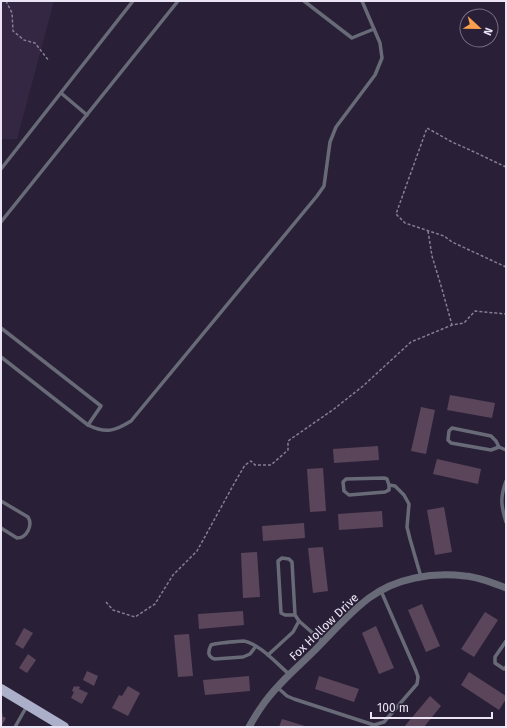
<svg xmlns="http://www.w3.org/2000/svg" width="507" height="728" font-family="'Fira Sans',sans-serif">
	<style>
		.built { fill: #332744 }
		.building { fill: #5b455b }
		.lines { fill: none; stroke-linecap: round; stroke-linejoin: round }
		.path { stroke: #867e92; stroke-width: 1.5; stroke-dasharray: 3 2; stroke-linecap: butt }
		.lane { stroke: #686a77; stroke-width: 3.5 }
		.street { stroke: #686a77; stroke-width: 7 }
		.primary { stroke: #acafca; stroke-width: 10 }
		.labels { text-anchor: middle; stroke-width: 3; stroke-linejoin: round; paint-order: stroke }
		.street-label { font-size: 12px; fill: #eae4f4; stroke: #292037 }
	</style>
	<rect width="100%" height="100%" fill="#292037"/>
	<polygon class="built" points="1,1 54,1 17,139 1,139"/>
	<g class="building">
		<polygon points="450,395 495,403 492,418 447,410"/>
		<polygon points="421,407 435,410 426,454 411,451"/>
		<polygon points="378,446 379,460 334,463 333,449"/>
		<polygon points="437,459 481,469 478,484 433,474"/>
		<polygon points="323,468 326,511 310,512 307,469"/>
		<polygon points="444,507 452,552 435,555 427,510"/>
		<polygon points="382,511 383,527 339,530 338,514"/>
		<polygon points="304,523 305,538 263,541 262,526"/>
		<polygon points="323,547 328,591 313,593 308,548"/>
		<polygon points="257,552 260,597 243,598 241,553"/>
		<polygon points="422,604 440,646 426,652 408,610"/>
		<polygon points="243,611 244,625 199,629 198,614"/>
		<polygon points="485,612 498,620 474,657 461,649"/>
		<polygon points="376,626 394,668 379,674 362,633"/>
		<polygon points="24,628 33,633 23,649 15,644"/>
		<polygon points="189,634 193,676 178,677 174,635"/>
		<polygon points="28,654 36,660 27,673 19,668"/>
		<polygon points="87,671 98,676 94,686 83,680"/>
		<polygon points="469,672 506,696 506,699 499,710 461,685"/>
		<polygon points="249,676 250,691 205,695 203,680"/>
		<polygon points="319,676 359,689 354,702 315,689"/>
		<polygon points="74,686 76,687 77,686 80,687 79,689 88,693 82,704 71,698 74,692 72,691"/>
		<polygon points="128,686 140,693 128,716 112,708 119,695 122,696"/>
		<polygon points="430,696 441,706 424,727 404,727"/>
		<polygon points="1,713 3,714 2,716 6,718 1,727"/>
		<polygon points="282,719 308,727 279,727"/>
	</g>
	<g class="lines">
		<g class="path">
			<polyline points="6,1 12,13 13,31 24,40 35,43 49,61"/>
			<polyline points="506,167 470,150 452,142 427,128 396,214 405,223 444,236 452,242 506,267"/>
			<polyline points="428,231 432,256 442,289 452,325 464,323 475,311 506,314"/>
			<polyline points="106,602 113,610 135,617 155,604 173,575 197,551 235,482 245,465 251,461 255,465 271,465 288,450 288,441 334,409 363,386 411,342 452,325"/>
		</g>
		<g class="lane">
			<polyline points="304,1 352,38 359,35 374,29"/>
			<polyline points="61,93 87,115"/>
			<polyline points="1,169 133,1"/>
			<polyline points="1,222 178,1"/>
			<polyline points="1,328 101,406 88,425"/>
			<path d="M1 357 88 425C106 434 115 431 131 421L317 196 324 186 330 142 336 127 375 75 382 58 380 43 362 1"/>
			<polyline points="499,447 491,450 451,443 448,440 449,431 452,428 491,436 496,441 499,447 506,450"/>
			<path d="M506 481C500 497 501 506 506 522"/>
			<polyline points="389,485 389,490 385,492 349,495 344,491 343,482 346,479 384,478 387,479 389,485 395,486 404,495 409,504 407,527 410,539 421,577"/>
			<path d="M1 501 28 517C33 525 27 538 17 538L1 528"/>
			<polyline points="299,621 323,642"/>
			<polyline points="506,641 495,657 495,663 504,669 506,667"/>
			<path d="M256 646 250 654 243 657 215 659C207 657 208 651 211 645 217 643 224 643 230 642 234 642 239 641 243 641 259 643 277 664 289 674"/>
			<polyline points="268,655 293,632 299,621 295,615 292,562 289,559 282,558 278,561 281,613 285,615 295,615"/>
			<polyline points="277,687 287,696 294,699 374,725 384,722 417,684 418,677 416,671 381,591"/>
			<polyline points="15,727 27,706"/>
		</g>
		<path class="street" d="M249 727C253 720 257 713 262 706 276 685 296 669 314 651 332 633 349 613 369 598 396 578 432 572 465 576 479 577 493 583 506 588"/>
		<polyline class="primary" points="1,689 64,727"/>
	</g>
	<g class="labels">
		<g class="street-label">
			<text transform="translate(324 627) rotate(-44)" y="4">Fox Hollow Drive</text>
		</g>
	</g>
	<rect width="507" height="728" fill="none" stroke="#eae4f4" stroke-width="4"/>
	<g transform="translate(479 28) rotate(112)"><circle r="19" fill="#292037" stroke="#766e83"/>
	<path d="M0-3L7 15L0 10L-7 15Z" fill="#f99f4d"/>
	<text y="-6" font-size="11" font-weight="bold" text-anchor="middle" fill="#eae4f4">N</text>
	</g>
	<path d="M371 712v6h121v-6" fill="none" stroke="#eae4f4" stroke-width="2"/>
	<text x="377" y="712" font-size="12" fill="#eae4f4" stroke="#292037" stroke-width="3" paint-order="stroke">100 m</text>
</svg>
